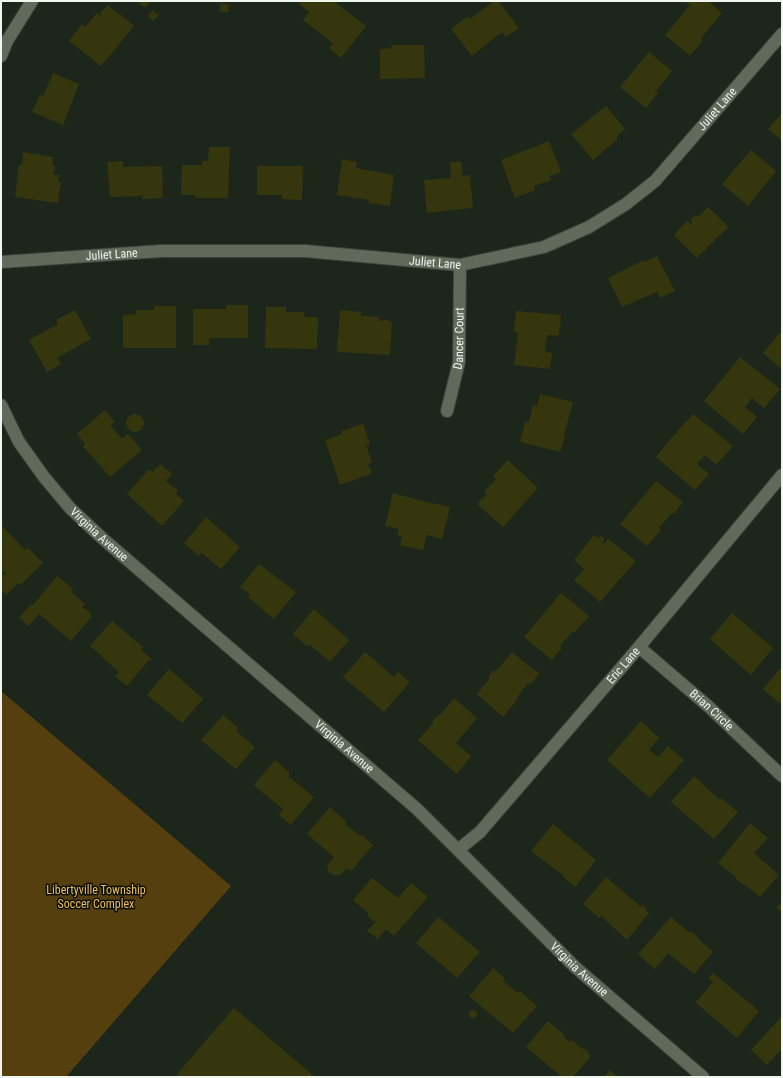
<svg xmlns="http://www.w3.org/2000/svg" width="783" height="1078" font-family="'Roboto Condensed',sans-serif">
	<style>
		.green { fill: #563f0e }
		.building { fill: #35360e }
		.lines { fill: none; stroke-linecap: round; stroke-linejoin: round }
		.minor-casing { stroke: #3a4238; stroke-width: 14 }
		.minor { stroke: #5f6a5b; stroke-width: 12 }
		.labels { text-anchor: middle; stroke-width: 3; stroke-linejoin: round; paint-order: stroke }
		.street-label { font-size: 12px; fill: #eff6ed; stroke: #090e08 }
		.park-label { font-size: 12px; fill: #f0bf60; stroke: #090e08 }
	</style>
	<rect width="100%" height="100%" fill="#1c261a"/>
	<polygon class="green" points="1,691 231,886 66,1077 1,1077"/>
	<g class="building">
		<polygon points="137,1 151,1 145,8"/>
		<polygon points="302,1 333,1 366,26 341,58 329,48 333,43 303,20 309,12 299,4"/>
		<polygon points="494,1 498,1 519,28 506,37 502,32 472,56 451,29 468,16 470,19"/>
		<polygon points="685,1 708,1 722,13 701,38 703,40 690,56 665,35 690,5"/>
		<polygon points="221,3 229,5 228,13 219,11"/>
		<polygon points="108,5 134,26 101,66 69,41 82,24 85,27 97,13 100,16 101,12"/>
		<polygon points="153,10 159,15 153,21 148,16"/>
		<polygon points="391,45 424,45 425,78 380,79 380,49 392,48"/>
		<polygon points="649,52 672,71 657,90 655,90 658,93 646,108 620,87"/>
		<polygon points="53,73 79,84 63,125 32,112 40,95 43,96"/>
		<polygon points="606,106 625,129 616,137 618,139 593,160 571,134"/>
		<polygon points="782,113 782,141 768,129"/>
		<polygon points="549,141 561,171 559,173 549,176 551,180 534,186 535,190 515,198 501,160"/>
		<polygon points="209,147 230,147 228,198 195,198 195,195 181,195 182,165 202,165 202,161 208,161"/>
		<polygon points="751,150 776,171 748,206 722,184"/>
		<polygon points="23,152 53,157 52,165 55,166 53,175 59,175 58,182 61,182 58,203 15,197 19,165 22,165"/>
		<polygon points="342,159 357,162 356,168 394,175 390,206 369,203 369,200 337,195"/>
		<polygon points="123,161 123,167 162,166 163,198 142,199 142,196 110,197 107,162"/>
		<polygon points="450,162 461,162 463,176 470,175 473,208 427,213 424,180 451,178"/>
		<polygon points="257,166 303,166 302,200 282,199 282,195 257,195"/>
		<polygon points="708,207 728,227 697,258 674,235 687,221 691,224 692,222 690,220 694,217 695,215 698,217"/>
		<polygon points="657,256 675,291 660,298 657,292 622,307 608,278 644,260 645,262"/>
		<polygon points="226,305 248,305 248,338 209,338 209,345 193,345 193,309 226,309"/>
		<polygon points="154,306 176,306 176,348 123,348 123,315 133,314 136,315 136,310 154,310"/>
		<polygon points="266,307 286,307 286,312 304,312 305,317 318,317 317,349 265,348"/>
		<polygon points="75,310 91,339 57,358 61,364 47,372 29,340 58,324 56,320"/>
		<polygon points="340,310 361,312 361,316 379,317 378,321 387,320 392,322 390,355 337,352"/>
		<polygon points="516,311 561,315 559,336 547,335 545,352 552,353 550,369 514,365 518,333 514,332"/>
		<polygon points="782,330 782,369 763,353"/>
		<polygon points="740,357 780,389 764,408 752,398 745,407 757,417 743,434 704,401"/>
		<polygon points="540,394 573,402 564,435 565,437 560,452 520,442 525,422 529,422 533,405 537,406"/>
		<polygon points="105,410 115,422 110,425 122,439 128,434 142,450 110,477 83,446 85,444 77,434"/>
		<polygon points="693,414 733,446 716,465 705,455 697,464 709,474 695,490 656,457 673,436"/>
		<circle cx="135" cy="423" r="9"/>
		<polygon points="363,424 370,444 366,445 372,463 368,464 371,470 371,474 340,485 325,440 342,434 341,431"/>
		<polygon points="508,460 538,488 503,527 478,505 480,500 487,495 484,492 496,479 493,476"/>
		<polygon points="160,464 172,474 166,481 178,491 176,494 184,501 162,526 127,494 149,469 153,472"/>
		<polygon points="656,481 683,502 674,514 672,513 659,528 661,530 647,546 620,524"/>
		<polygon points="393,493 434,504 434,503 450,507 442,539 427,535 423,550 400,545 402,537 397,535 399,529 385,526"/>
		<polygon points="206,517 240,547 221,569 202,553 199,556 184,543"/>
		<polygon points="3,527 25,550 28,548 43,563 20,585 18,583 6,595 1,590 1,577 6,572 3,572 1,570 1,528"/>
		<polygon points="594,535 598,538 601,536 605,539 602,542 604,544 608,539 636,561 600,602 574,580 584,569 574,560"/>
		<polygon points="259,564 296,592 274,619 248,597 250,595 240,587"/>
		<polygon points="57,576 73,589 71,592 85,604 82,607 89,611 92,616 71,641 39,614 29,626 19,618 31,604 33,605"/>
		<polygon points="561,593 589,616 574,633 573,631 560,646 562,648 552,660 524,637"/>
		<polygon points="314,609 349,640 330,662 310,645 308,647 293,634"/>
		<polygon points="732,613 773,648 751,675 710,639"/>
		<polygon points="112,621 143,647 141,650 152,659 150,661 149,660 127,686 115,676 119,672 90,646"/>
		<polygon points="365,652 394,677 398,672 410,682 384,712 343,677"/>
		<polygon points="512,652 534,670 540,673 530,685 528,683 516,699 517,700 503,717 477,694 489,679 489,676 493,671 497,670"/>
		<polygon points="782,666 782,702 781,701 779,703 763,689"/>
		<polygon points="169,669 203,699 182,723 147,695"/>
		<polygon points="454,698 477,718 456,743 471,756 457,774 418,740 433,723 434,719 438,715 440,715"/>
		<polygon points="223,715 238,728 236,731 255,747 236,769 201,740"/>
		<polygon points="641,721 659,738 649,750 652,752 658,757 668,746 684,760 650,798 607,760"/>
		<polygon points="275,760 290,773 288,776 314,797 291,825 279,815 283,809 254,785"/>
		<polygon points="694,776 720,800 721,798 738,812 714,839 671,802"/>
		<polygon points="330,807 347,822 345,824 360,836 362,835 373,845 351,871 347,868 340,875 333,875 328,871 327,865 334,857 307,834"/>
		<polygon points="750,823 768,838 754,853 779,875 760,897 744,884 742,884 737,880 735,876 718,863"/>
		<polygon points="553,824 596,860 575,887 563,877 564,876 531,851"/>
		<polygon points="606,877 641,907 642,905 647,909 645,910 649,913 627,940 601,916 599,918 583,904"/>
		<polygon points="372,878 398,898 411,883 428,897 394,936 386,929 378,939 367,931 376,921 373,921 368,916 368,913 353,900"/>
		<polygon points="782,901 782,912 777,908"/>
		<polygon points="438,917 480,952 457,978 416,943"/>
		<polygon points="671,917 689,932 692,932 697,936 697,938 713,952 694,974 668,953 655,969 638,954"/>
		<polygon points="493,968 505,979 503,981 518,993 520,991 537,1006 513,1033 469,996"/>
		<polygon points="713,973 759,1011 737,1038 695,1002 697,1001 713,982 708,978"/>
		<polygon points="234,1008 315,1077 180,1077 177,1074"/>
		<circle cx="473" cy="1014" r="4"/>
		<polygon points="782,1016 782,1049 767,1065 751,1050"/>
		<polygon points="548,1021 565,1035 563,1036 570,1042 572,1040 582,1049 584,1048 588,1052 588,1054 591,1056 573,1077 562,1077 526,1047"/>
		<polygon points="610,1070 618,1077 604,1077"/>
	</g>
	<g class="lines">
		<defs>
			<g id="minor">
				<polyline points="1,56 7,41 32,1"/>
				<path id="s1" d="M1 262 161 251H305L460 265 544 247 589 227 626 204 655 181 782 34"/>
				<path id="s2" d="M1 405 19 442 44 477 70 508 102 538 417 809 575 967 703 1077"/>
				<path id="s3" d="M447 411 459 362 460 265"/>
				<path id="s4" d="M639 647 708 706 782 776"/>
				<path id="s5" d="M458 850 480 832 639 647 782 475"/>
			</g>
		</defs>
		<use href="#minor" class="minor-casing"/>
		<use href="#minor" class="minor"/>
	</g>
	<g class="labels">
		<g class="street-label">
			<text dy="4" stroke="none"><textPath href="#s1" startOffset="771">Juliet Lane</textPath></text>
			<text dy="4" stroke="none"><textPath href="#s1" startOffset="111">Juliet Lane</textPath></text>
			<text dy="4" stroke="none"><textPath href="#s1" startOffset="435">Juliet Lane</textPath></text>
			<text dy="4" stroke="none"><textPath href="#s3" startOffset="74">Dancer Court</textPath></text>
			<text dy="4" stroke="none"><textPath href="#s2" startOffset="164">Virginia Avenue</textPath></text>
			<text dy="4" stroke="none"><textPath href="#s5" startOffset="248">Eric Lane</textPath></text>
			<text dy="4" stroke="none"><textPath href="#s4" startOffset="96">Brian Circle</textPath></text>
			<text dy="4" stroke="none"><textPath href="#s2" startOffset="488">Virginia Avenue</textPath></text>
			<text dy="4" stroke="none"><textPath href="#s2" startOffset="812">Virginia Avenue</textPath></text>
		</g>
		<g class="park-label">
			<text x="96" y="894">Libertyville Township<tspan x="96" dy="14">Soccer Complex</tspan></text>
		</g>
	</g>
	<rect width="783" height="1078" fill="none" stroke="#eff6ed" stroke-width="4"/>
</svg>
